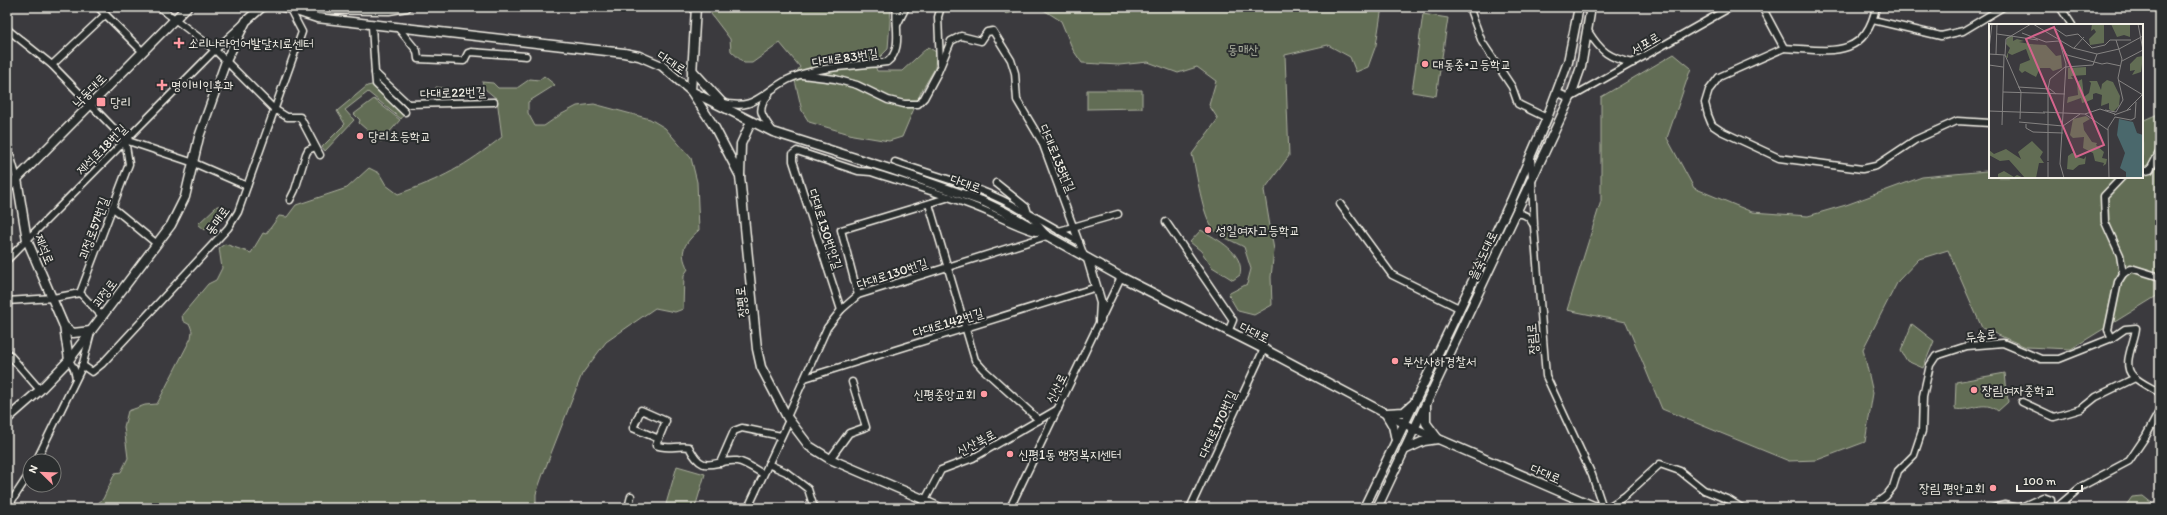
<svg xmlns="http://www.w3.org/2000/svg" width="2167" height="515" font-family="Itim,'Poor Story',sans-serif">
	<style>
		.green { fill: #626d54; stroke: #abaf9e }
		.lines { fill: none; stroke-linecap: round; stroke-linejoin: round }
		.highway-tunnel { stroke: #575558; stroke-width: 9; stroke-dasharray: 9 4.5; stroke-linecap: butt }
		.minor-casing { stroke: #f4f1e8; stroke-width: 9 }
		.major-casing { stroke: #f4f1e8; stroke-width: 11 }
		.minor { stroke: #2a2d2e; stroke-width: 6 }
		.major { stroke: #2a2d2e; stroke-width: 8 }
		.poi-dot { fill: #ff9aa2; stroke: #2a2d2e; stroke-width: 1.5 }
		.labels { text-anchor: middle; stroke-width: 4; stroke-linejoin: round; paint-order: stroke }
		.poi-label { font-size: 13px; fill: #f4f1e8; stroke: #2a2d2e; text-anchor: start }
		.street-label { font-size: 13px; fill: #f4f1e8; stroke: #2a2d2e }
		.park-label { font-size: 13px; fill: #b2b6a5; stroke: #2a2d2e }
		.inset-road { fill: none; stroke: #858382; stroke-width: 1 }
		.view { fill: #d4648c; fill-opacity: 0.15; stroke: #d4648c; stroke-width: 2 }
		.inset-edge { fill: none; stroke: #f4f1e8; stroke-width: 2 }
	</style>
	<rect width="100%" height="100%" fill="#3b3a3e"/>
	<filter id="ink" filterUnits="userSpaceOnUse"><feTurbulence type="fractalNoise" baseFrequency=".025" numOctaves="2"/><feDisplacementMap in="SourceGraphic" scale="8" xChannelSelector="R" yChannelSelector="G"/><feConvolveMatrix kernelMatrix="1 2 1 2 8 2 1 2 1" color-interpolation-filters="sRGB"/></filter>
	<g filter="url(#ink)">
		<g class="green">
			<polygon points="711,7 891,7 888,49 874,63 877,71 902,71 928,47 936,52 935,68 921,92 902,137 889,141 853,135 809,122 802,111 794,76 800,67 780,43 752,63 744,63 731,51 730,39 711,14"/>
			<polygon points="1001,7 1032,7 1006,14"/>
			<path d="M1039 7H1382L1376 45 1368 67 1356 72 1350 57 1328 45 1285 55 1289 156 1264 190 1274 250 1271 277 1272 305 1254 315 1238 311 1228 294 1247 284 1251 269 1244 247C1235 242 1221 237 1214 230 1202 216 1197 173 1192 154L1218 119 1209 105 1216 81 1197 67 1178 73 1148 62 1119 65 1082 63 1073 50 1061 21Z"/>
			<polygon points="1423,14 1448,18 1436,96 1412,92"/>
			<polygon points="1674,54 1691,68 1667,138 1694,188 1752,212 1808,216 1846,205 1922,177 1986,171 1990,171 1990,177 2142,177 2142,121 2160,113 2160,294 2071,349 2026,347 1982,328 1948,250 1919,259 1898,281 1863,349 1873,393 1865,442 1817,460 1789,461 1662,409 1626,322 1567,310 1601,201 1601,97"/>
			<path d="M544 76 555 85 528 102V113L535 126H544L560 115 577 106 594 104 650 119 665 128 691 158 697 182 699 230C685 243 678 251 688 269L684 275 683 309 675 312 655 308 606 342 582 374 543 474 536 494V508H92L103 499 115 473 121 472 128 458 124 427 128 411 145 405 157 404 191 338 192 331 190 325 183 321 182 315 208 284 216 280 222 268 219 248 225 244 251 253 263 233 266 234 279 216 287 217 296 205 347 188 369 168 379 173 386 185 398 194C442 179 465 166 502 137L497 99 485 89 482 82 493 83 498 88H517L530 79 539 80Z"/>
			<polygon points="372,85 404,115 401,119 368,92 345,110 354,120 325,151 322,147 345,124 337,111 367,86"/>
			<polygon points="436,87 448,89 448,101 436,101"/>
			<polygon points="1087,90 1142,90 1142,108 1087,109"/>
			<polygon points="374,99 400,120 381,142 359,123 360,120 354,114"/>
			<polygon points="217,206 221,206 223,210 205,230 198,224"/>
			<path d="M1201 230C1217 239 1245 253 1240 275L1233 280 1212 267 1201 251 1190 242Z"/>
			<polygon points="1912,324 1934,341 1923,368 1907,361 1901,351"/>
			<path d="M2005 373 2008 402 1998 411C1984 399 1970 412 1955 409L1956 382Z"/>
			<polygon points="677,466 705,474 695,508 681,508 666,504"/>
			<polygon points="2143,496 2158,508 2124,508 2132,497"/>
		</g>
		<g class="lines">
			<polyline class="highway-tunnel" points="1372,508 1564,98 1576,66 1587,7"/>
			<defs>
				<g id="minor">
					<polyline points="159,7 215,50 243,24"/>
					<polyline points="1469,7 1482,42 1512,87 1518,104 1547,118"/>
					<path d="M1762 7 1784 48C1827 50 1865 61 1876 7"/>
					<polyline points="2060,7 2072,25"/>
					<polyline points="100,9 143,52"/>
					<polyline points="1873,20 1941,36 1963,31 2003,7"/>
					<polyline points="897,25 906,7"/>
					<polyline points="372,26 375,73 408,104 494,102"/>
					<polyline points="7,29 52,65 125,140 194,163 247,186"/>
					<polyline points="399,29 417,51 418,59 464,61 468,53 471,52 526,56"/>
					<path d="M1588 31C1601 52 1609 58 1633 63"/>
					<polyline points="1784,48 1719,77 1709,90 1705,103 1708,115 1712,125 1721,131 1779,158 1862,169 1876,166 1915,140 1957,121 1990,123"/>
					<polyline points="940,63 938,17 941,7"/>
					<polyline points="52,65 105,15"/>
					<polyline points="375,73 376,84 405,112"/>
					<polyline points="802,75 835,79 857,85 888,100 904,104 918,104 924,98 938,72 951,41 961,36 981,41 987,32 993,31 1011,60 1015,73 1017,100 1042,142 1084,256"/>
					<polyline points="1558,93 1570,98 1731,7"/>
					<path d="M769 94C756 110 761 115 772 130"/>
					<path d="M721 102C753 112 761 94 787 80 815 66 857 66 887 62 904 49 894 26 897 7"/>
					<polyline points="7,143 17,179"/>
					<polyline points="1531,156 1534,226 1546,376 1592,475 1603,508"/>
					<path d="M895 162C938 177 987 188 1026 213 1033 217 1039 227 1045 233"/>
					<polyline points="2142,172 2150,170 2160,151"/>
					<polyline points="2122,177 2104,196 2105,222 2120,255 2123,274"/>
					<polyline points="996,183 1026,207 1028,213 1079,242"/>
					<polyline points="290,200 295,190 306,154 308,150 315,147"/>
					<polyline points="929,204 975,360 983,369 1039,420"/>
					<polyline points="1340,204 1392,275 1459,308"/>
					<polyline points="112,207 157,244"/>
					<path d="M1515 214C1524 213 1529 216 1533 224"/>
					<polyline points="1166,222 1233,320 1228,332"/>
					<polyline points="1059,231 1118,214"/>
					<polyline points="7,260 215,50 274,109 287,117 300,117 320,155"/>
					<polyline points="858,295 841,230 950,197"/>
					<polyline points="7,301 53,298 80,293"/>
					<path d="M841 310 793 161V154L797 151 858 171 871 172C905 183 940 193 973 206 995 214 1014 226 1036 232"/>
					<polyline points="102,316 80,293 129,164 125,140"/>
					<path d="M2112 338 2125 329 2136 328C2135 342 2121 365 2133 376 2140 383 2152 388 2160 393"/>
					<polyline points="7,352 40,390"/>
					<polyline points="69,360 74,369 76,378"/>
					<polyline points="82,365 92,372 102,364 228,228 238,212 302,32 290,9"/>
					<polyline points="805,378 1097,287"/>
					<polyline points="2022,402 2054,417 2081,409 2096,397 2135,378"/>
					<polyline points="787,417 827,328 841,310 858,295 1047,236"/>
					<path d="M659 439 633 428 641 410 666 421 656 445C666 450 678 445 689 447 704 477 713 459 737 461 745 462 756 470 763 474"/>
					<polyline points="830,459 849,433 866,427 852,382"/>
					<polyline points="36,461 82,367 91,332"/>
					<polyline points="720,463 734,431 742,428 781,436"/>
					<polyline points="768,464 786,472 808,489 814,508"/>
					<polyline points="925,500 943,508"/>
					<polyline points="7,508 30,473"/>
					<polyline points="628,508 631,496"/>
					<polyline points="748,508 789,420"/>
					<polyline points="921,508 941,470 973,458 1058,409"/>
					<polyline points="1010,508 1121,277"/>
					<polyline points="1190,508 1264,349"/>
					<polyline points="1607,508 1625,496 1660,464 1680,471 1704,490 1729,500 1742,508"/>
					<polyline points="1870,508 1886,496 1893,487 1898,471 1914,455 1922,431 1923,396 1930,365 1936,356 1967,346 2003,343 2041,359 2059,359 2112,338 2108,330 2118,282 2123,274 2131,268 2160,277"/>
					<polyline points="1915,508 1931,506 1939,508"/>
					<polyline points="1993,508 2004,505 2019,508 2043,497 2051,500 2051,508"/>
					<polyline points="2056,508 2082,486 2129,461 2146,436 2160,410"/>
				</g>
				<g id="major">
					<polyline points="282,7 290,9 389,10 407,7"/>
					<polyline points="289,7 290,9 317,18 624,53 639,56 662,66 691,91 773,132 893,170 982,201 1003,211 1121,277 1264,349 1413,428 1598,508"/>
					<polyline points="696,7 691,91 715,128 740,176 757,349 761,367 787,417 809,446 830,459 925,500"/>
					<polyline points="692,70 725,106"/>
					<polyline points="740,175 741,144 751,122"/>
					<polyline points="17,179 27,240 64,326 69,360"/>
					<polyline points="7,189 187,7"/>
					<polyline points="1088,259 1101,303 1100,320"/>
					<polyline points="64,326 73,333 91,331"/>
					<polyline points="1386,413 1404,412 1412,405"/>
					<polyline points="1386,414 1393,426 1396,440"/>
					<polyline points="7,419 40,390 69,360 171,225 185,197 199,137 226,61 246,21 262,7"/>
					<polyline points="1404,450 1424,441 1438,439 1426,423 1426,406"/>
					<polyline points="1364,508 1511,201 1547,118 1568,62 1579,7"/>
					<polyline points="1377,508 1570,98 1581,67 1591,7"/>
				</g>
			</defs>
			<use href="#minor" class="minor-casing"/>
			<use href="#major" class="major-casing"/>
			<use href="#minor" class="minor"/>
			<use href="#major" class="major"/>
		</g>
	</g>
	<g class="poi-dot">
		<path d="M177 37h4v4h4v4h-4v4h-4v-4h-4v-4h4z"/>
		<circle cx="1425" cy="64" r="4"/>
		<path d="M160 79h4v4h4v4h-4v4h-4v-4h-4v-4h4z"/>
		<rect x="96" y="97" width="10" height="10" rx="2"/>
		<circle cx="360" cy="136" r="4"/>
		<circle cx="1208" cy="230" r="4"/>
		<circle cx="1395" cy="361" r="4"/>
		<circle cx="1974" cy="390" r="4"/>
		<circle cx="984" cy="394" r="4"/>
		<circle cx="1010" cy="454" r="4"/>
		<circle cx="1993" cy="488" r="4"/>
	</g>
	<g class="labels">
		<g class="poi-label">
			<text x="188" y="48">소리나라언어발달치료센터</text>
			<text x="1433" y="69">대동중•고등학교</text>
			<text x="171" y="90">명이비인후과</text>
			<text x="110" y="107">당리</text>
			<text x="368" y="141">당리초등학교</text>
			<text x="1216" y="235">성일여자고등학교</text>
			<text x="1403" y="366">부산사하경찰서</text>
			<text x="1982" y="395">장림여자중학교</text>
			<text x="976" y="399" text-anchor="end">신평중앙교회</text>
			<text x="1018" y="459">신평1동 행정복지센터</text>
			<text x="1985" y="493" text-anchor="end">장림 평안교회</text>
		</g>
		<g class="street-label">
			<text transform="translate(1645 43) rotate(-30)" y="5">서포로</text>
			<text transform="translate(845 57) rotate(-8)" y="5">다대로83번길</text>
			<text transform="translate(672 62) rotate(34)" y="5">다대로</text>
			<text transform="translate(89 90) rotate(-45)" y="5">낙동대로</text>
			<text transform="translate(453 92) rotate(-2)" y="5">다대로22번길</text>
			<text transform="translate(101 149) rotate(-45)" y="5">제석로18번길</text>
			<text transform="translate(1058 158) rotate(67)" y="5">다대로135번길</text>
			<text transform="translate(966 183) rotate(20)" y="5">다대로</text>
			<text transform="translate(217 220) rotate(-54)" y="5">동매로</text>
			<text transform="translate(93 228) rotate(-70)" y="5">괴정로57번길</text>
			<text transform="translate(826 229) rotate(72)" y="5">다대로130번안길</text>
			<text transform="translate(45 249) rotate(68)" y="5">제석로</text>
			<text transform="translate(1482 255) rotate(-65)" y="5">을숙도대로</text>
			<text transform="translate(892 273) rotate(-18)" y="5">다대로130번길</text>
			<text transform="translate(104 293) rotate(-53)" y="5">괴정로</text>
			<text transform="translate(741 302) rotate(-96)" y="5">장평로</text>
			<text transform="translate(948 322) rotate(-17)" y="5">다대로142번길</text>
			<text transform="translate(1255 332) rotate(26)" y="5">다대로</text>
			<text transform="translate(1981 335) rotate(-7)" y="5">두송로</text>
			<text transform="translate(1532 339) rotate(-94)" y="5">장림로</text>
			<text transform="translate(1056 388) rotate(-64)" y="5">신산로</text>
			<text transform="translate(1217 424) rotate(-65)" y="5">다대로170번길</text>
			<text transform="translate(976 442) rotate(-27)" y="5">신산북로</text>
			<text transform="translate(1546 473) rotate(23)" y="5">다대로</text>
		</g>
		<g class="park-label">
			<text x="1243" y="54">동매산</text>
		</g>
	</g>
	<g transform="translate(1989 24)">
		<rect width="154" height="154" fill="#3b3a3e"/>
		<path d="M103 0H115V19L101 21 100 15 107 8 105 5 102 7ZM122 0H141V13L135 11 128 13ZM24 12V17L28 15 35 17 30 18 41 20 57 21 67 32 72 31 73 44 64 47 61 44H51L47 53 36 47 33 49 30 46 31 40 41 36 37 25 23 31 19 29V34L17 33 21 24 17 20 18 13ZM154 32 152 48 143 51 146 46 141 47V40L148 33ZM79 44 97 43V51L82 52 84 55H79ZM93 55 95 73 100 69 102 59 100 57H108L112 66 113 60 118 56 124 58 131 72 130 82 124 88 120 85V79L112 82 113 71 107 69 104 70V75L97 78 93 79 92 74 78 79 79 73 89 71 88 58ZM97 92 101 95 94 99 95 106 103 118 108 119 107 121 115 128 113 134 118 135 117 140 114 142 115 139 106 137 104 129 94 124 95 113 84 114 81 111 84 95ZM43 117 54 128 51 133 55 139H50L47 154H36L20 136 11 137 0 131V126L5 130 17 125 32 135 29 128ZM83 129 87 130 88 133 95 135 97 132 96 140 90 141 84 146 78 145 79 132ZM15 147 25 153 28 151 35 154H9V150Z" fill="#626d54"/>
		<path d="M130 95 144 98 148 109 154 111V154H137V148L131 144 136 129 128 111Z" fill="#4a686c"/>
		<path class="inset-road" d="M44 0 84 24 108 30 130 25 154 12M149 0 154 26M64 3 77 12 89 10 103 24 116 21 121 16H142M33 9 57 18 70 17 78 31 113 40 118 39 132 42M8 10 49 16M71 19 77 40 71 140 75 154M85 24 95 13M0 25 3 0M0 30 16 31M7 30 8 0M133 37 154 26M0 41 14 43M129 56 154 71M29 63 61 65 67 70M59 65 61 55 76 43 104 41 108 30M14 68 76 70M116 86 127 88 134 76 129 54 133 35 127 16M138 86 153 71M0 87 56 89M54 88 96 90 111 85 126 90M96 90 119 106M125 91 142 85M31 95 32 68 16 31 17 15 42 0M30 98 74 102 91 90M37 100V104L44 108 74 109M13 101 15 31M59 137V65M59 138V154M120 154 119 104 126 93 142 96 146 94 147 78"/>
		<path class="view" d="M65 3 115 121 87 133 37 15Z"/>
		<rect width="154" height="154" class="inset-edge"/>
	</g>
	<rect width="2167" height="515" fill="none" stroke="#2a2d2e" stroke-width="24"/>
	<rect x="12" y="12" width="2143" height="491" fill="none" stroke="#f4f1e8" stroke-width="1.5" filter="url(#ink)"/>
	<g transform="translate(42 473) rotate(293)"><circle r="19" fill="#2a2d2e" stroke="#7b7b78"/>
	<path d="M0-3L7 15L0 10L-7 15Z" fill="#ff9aa2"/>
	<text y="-6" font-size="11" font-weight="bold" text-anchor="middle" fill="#f4f1e8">N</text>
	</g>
	<path d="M2017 485v6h65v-6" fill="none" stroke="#f4f1e8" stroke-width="2"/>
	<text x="2023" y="485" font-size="12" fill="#f4f1e8" stroke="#2a2d2e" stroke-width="3" paint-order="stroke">100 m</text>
</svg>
